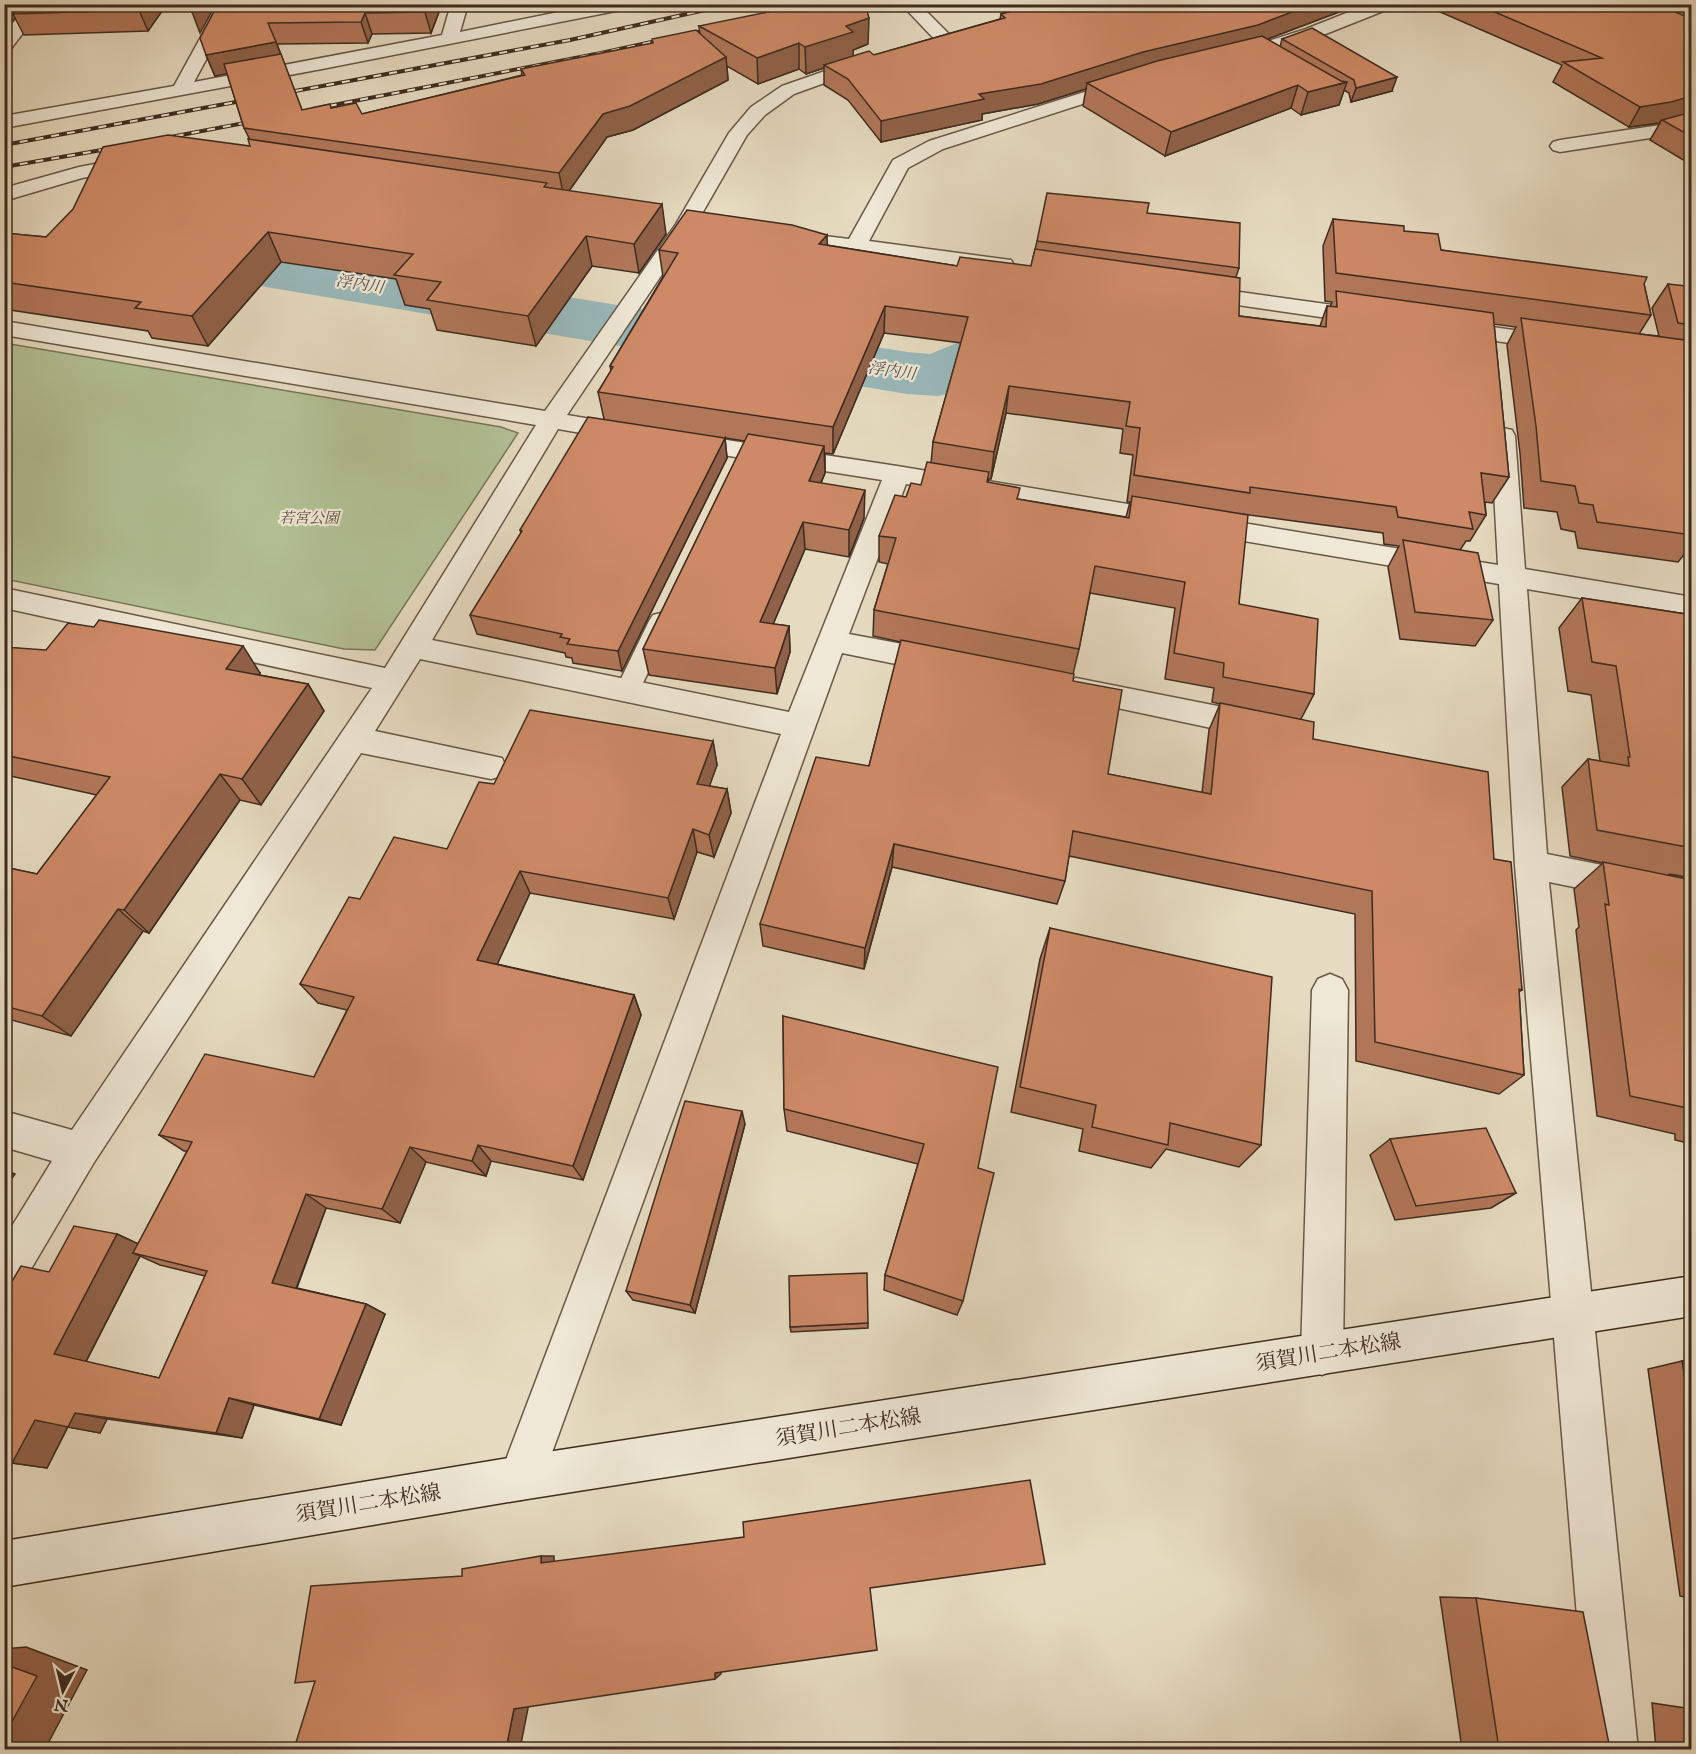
<svg xmlns="http://www.w3.org/2000/svg" width="1696" height="1754" font-family="'IM FELL English','Noto Serif JP',serif">
	<style>
		.green { fill: #b2c195; stroke: #78765a; stroke-width: 1.5 }
		.lines { fill: none; stroke-linecap: round; stroke-linejoin: round }
		.river { fill: #99b9bb; fill-rule: evenodd }
		.service-casing { stroke: #685748; stroke-width: 3 }
		.minor-casing { stroke: #685748; stroke-width: 3 }
		.secondary-casing { stroke: #3e2b20; stroke-width: 3 }
		.service { fill: #efe8d6; fill-rule: evenodd }
		.minor { fill: #efe8d6; fill-rule: evenodd }
		.secondary { fill: #efe8d6; fill-rule: evenodd }
		.rail-casing { stroke: #3e2b20; stroke-width: 4 }
		.rail { stroke: #efe8d6; stroke-width: 2; stroke-dasharray: 8; stroke-linecap: butt }
		.wall { fill: #b17759; stroke: #3e2b20; stroke-width: 1.5; fill-rule: evenodd }
		.shaded-wall { fill: #906148; stroke: #3e2b20; stroke-width: 1.5 }
		.building { fill: #ce8a67; stroke: #3e2b20; stroke-width: 1.5 }
		.labels { text-anchor: middle; stroke-width: 4.5; stroke-linejoin: round; paint-order: stroke }
		.far-park-label { font-size: 15px; font-style: italic; fill: #554937; stroke: #efe8d6 }
		.far-water-label { font-size: 16px; font-style: italic; fill: #554e47; stroke: #efe8d6 }
		.near-street-label { font-size: 21px; fill: #3e2b20; stroke: #efe8d6 }
	</style>
	<rect width="100%" height="100%" fill="#e6dbc0"/>
	<filter id="stains"><feTurbulence type="fractalNoise" baseFrequency=".00333" numOctaves="4"/><feColorMatrix values="0 0 0 0 .2 0 0 0 0 .09 0 0 0 0 .02 0 0 0 .5 -.17"/></filter>
	<radialGradient id="worn" r=".72"><stop offset=".6" stop-color="#630" stop-opacity="0"/><stop offset="1" stop-color="#630" stop-opacity=".3"/></radialGradient>
	<polygon class="green" points="4,343 501,427 518,433 375,650 344,649 5,579"/>
	<g class="lines">
		<polygon class="river" points="145,231 191,236 907,352 930,354 962,341 986,335 1083,347 1107,353 1117,368 1107,383 1083,389 994,376 962,390 938,396 907,394 123,263 114,250 123,237"/>
		<defs>
			<polygon id="service" points="661,613 669,615 673,621 639,691 636,697 627,700 618,697 615,691 649,621 653,615"/>
			<g id="minor">
				<polygon points="28,4 45,4 10,50 4,51 4,34"/>
				<polygon points="219,4 236,4 194,82 442,35 451,4 468,4 460,32 598,4 634,4 626,9 322,69 4,128 4,116 174,86"/>
				<polygon points="901,4 919,4 951,36 954,40 951,44 939,44"/>
				<polygon points="1369,4 1393,4 1391,8 1318,37 1240,62 1228,62 1225,58 1228,54 1306,29"/>
				<polygon points="868,56 874,57 877,61 874,65 794,94 765,115 747,135 696,224 567,415 627,425 636,427 639,433 636,439 627,441 558,429 432,640 789,712 882,480 672,447 669,441 672,435 681,433 897,466 1498,565 1491,436 1494,430 1503,428 1512,430 1515,436 1525,569 1692,597 1692,617 1527,589 1547,854 1692,883 1692,911 1549,882 1638,1750 1588,1750 1515,865 1499,584 906,484 849,634 940,651 950,654 955,662 950,670 940,673 842,653 537,1494 521,1500 505,1494 499,1478 781,734 420,659 375,731 502,758 506,767 502,776 491,779 361,753 93,1164 18,1291 4,1297 4,1239 52,1161 4,1147 4,1111 72,1130 372,688 4,608 4,588 385,668 536,425 4,335 4,321 545,411 676,224 729,133 751,107 782,86"/>
				<polygon points="1126,79 1132,80 1135,84 1132,88 943,149 908,168 869,241 1003,259 1011,260 1014,265 1011,270 1003,271 784,243 777,241 773,237 777,233 784,231 849,239 893,160 929,141"/>
				<polygon points="1692,115 1692,127 1663,136 1560,152 1553,150 1550,146 1553,142 1560,140 1660,125"/>
				<polygon points="137,156 144,158 147,162 144,166 82,178 4,201 4,188 79,167"/>
				<polygon points="1197,286 1369,310 1377,312 1380,317 1377,322 1369,324 1189,298 1186,293 1189,288"/>
				<polygon points="1450,321 1556,336 1564,338 1568,343 1564,348 1556,350 1442,333 1439,328 1442,323"/>
				<polygon points="1076,678 1258,714 1269,718 1273,726 1269,734 1258,738 1066,697 1061,689 1066,681"/>
				<polygon points="1330,974 1342,979 1348,990 1343,1354 1337,1369 1322,1375 1307,1369 1301,1354 1312,990 1318,979"/>
			</g>
			<polygon id="secondary" points="1692,1276 1692,1316 521,1500 4,1587 4,1541 521,1456"/>
		</defs>
		<use href="#service" class="service-casing"/>
		<use href="#minor" class="minor-casing"/>
		<use href="#secondary" class="secondary-casing"/>
		<use href="#service" class="service"/>
		<use href="#minor" class="minor"/>
		<use href="#secondary" class="secondary"/>
		<defs>
			<g id="rail">
				<polyline points="279,94 570,40 732,4"/>
				<polyline points="313,109 601,53 716,28"/>
				<polyline points="160,139 260,120"/>
				<polyline points="4,145 252,99"/>
				<polyline points="4,167 119,147"/>
			</g>
		</defs>
		<use href="#rail" class="rail-casing"/>
		<use href="#rail" class="rail"/>
	</g>
	<g class="wall">
		<polygon points="4,4 167,4 148,31 24,35 15,18 4,32"/>
		<polygon points="218,4 442,4 431,33 372,34 368,43 277,44 302,110 331,108 362,114 522,75 521,69 700,34 699,26 868,44 853,50 853,56 874,55 1000,19 1001,14 1038,4 1360,4 1267,39 1280,47 1282,39 1392,91 1351,102 1349,93 1344,90 1339,105 1301,115 1291,108 1165,156 1083,106 1086,89 1038,104 982,114 982,120 881,142 848,100 824,85 824,68 806,74 799,69 758,84 727,66 728,80 633,130 607,137 569,191 666,234 639,273 592,266 536,346 437,330 430,309 405,305 396,279 281,262 208,346 152,338 148,331 4,309 4,233 46,237 250,146 250,140 244,128 227,73 215,76 206,55"/>
		<polygon points="1422,4 1692,4 1692,164 1690,164 1650,140 1660,123 1629,127 1553,82 1562,65"/>
		<path d="M1147 213 1239 268 1236 277 1239 316 1320 326 1327 306 1330 307 1332 302 1325 301 1323 246 1333 219 1404 231 1441 250 1644 284 1651 315 1639 334 1659 336 1652 308 1668 284 1692 308V332L1686 340 1692 341V545L1678 562 1578 548 1575 532 1561 529 1557 512 1524 508 1520 453 1507 345 1516 327 1494 324 1509 477 1492 503 1485 502 1486 515 1470 541H1466L1460 550 1493 620 1475 646 1400 639 1388 567 1399 546 1384 544 1383 533 1242 514 1239 604 1314 694 1301 719 1313 739 1494 859 1522 990 1519 992 1524 1075 1499 1094 1356 1061 1355 914 1069 856 1065 881 1057 904 892 867 864 969 763 946 760 924 869 766 901 642 873 636 874 610 888 564 879 562V536L906 497 921 485 931 463 933 442 961 343 884 333 833 454 825 453V473L821 483 864 518 849 557 805 549 773 624 789 626 790 652 777 694 649 675 643 649 745 441 725 438 727 458 622 671 573 663 572 658 566 657 565 653 477 634 470 615 521 533 520 530 604 419 598 392 611 371 610 366 663 277 659 250 827 245 957 266H1031L1037 241ZM1006 413 1123 429 1120 453 1133 455 1127 502H1130L1126 517 1018 499 988 482 989 479H991ZM1090 593 1175 608 1165 679 1214 688 1212 702 1220 704 1209 730 1202 793 1108 774 1073 681V674L1079 649Z"/>
		<polygon points="1582,598 1692,615 1692,878 1670,874 1668,875 1692,880 1692,1144 1675,1140 1675,1134 1597,1116 1576,930 1579,927 1574,889 1603,863 1570,856 1562,787 1588,759 1600,761 1591,695 1568,691 1559,628"/>
		<polygon points="4,647 260,673 259,675 308,684 324,711 261,805 240,800 149,933 143,931 71,1036 4,1018 4,867 37,874 97,795 6,775 4,777"/>
		<path d="M713 741 717 765 709 786 727 789 731 813 714 857 697 852 674 919 530 893 497 964 634 995 641 1015 583 1180 491 1161 486 1176 426 1162 400 1223 326 1208 297 1288 366 1304 385 1314 341 1425 254 1405 242 1438 107 1419 100 1433 68 1427 47 1468 12 1463 49 1272 117 1234 138 1244 187 1151H184L159 1135 314 1077 347 1010 318 1003 300 984 360 899 447 849 494 784ZM140 1256 160 1265 205 1276 159 1378 86 1362Z"/>
		<polygon points="1050,928 1261,1145 1239,1167 1166,1149 1151,1168 1079,1151 1083,1129 1011,1112 1040,959"/>
		<polygon points="783,1016 978,1168 963,1301 957,1315 884,1290 885,1275 918,1164 787,1131 784,1109"/>
		<polygon points="745,1124 695,1313 633,1300 626,1291"/>
		<polygon points="1390,1139 1516,1193 1491,1208 1395,1220 1370,1155"/>
		<polygon points="868,1323 868,1328 791,1332 790,1327"/>
		<polygon points="1682,1361 1692,1363 1692,1599 1680,1596 1648,1369"/>
		<polygon points="1440,1597 1476,1598 1610,1749 1462,1749"/>
		<polygon points="1652,1703 1692,1709 1692,1749 1656,1749"/>
	</g>
	<g class="shaded-wall">
		<polygon points="4,4 26,4 13,14 15,18 4,32"/>
		<polygon points="143,4 167,4 148,31 139,10"/>
		<polygon points="196,4 216,4 200,33 192,12"/>
		<polygon points="428,4 442,4 431,33 425,12"/>
		<polygon points="1313,4 1360,4 1252,45 1087,83 1086,89 1038,104 982,114 982,120 881,142 881,121 979,94 1143,52"/>
		<polygon points="365,13 372,34 368,43 361,22"/>
		<polygon points="869,18 868,44 853,50 853,58 824,65 824,68 806,74 805,47 846,26"/>
		<polygon points="276,42 284,63 215,76 206,55"/>
		<polygon points="799,43 799,69 758,84 757,58"/>
		<polygon points="726,57 728,80 633,130 607,137 564,198 559,173 603,114"/>
		<polygon points="1397,77 1392,91 1351,102 1356,88"/>
		<polygon points="1347,82 1339,105 1301,115 1308,92"/>
		<polygon points="1298,85 1291,108 1165,156 1171,132"/>
		<polygon points="1692,96 1692,114 1662,120 1659,123 1629,127 1640,107"/>
		<polygon points="662,204 666,234 639,273 634,244"/>
		<polygon points="268,232 281,262 208,346 192,316"/>
		<polygon points="827,235 828,262 819,244"/>
		<polygon points="586,236 592,266 536,346 528,316"/>
		<polygon points="885,306 884,333 833,454 833,427"/>
		<polygon points="1009,386 1006,413 991,479 994,452"/>
		<polygon points="725,438 727,458 622,671 618,651"/>
		<polygon points="824,446 825,473 810,508 809,481"/>
		<polygon points="865,490 864,518 849,557 849,530"/>
		<polygon points="803,522 805,549 763,648 760,622"/>
		<polygon points="789,626 790,652 777,694 775,668"/>
		<polygon points="243,646 260,673 245,696 226,669"/>
		<polygon points="308,684 324,711 261,805 242,779"/>
		<polygon points="713,741 717,765 702,807 697,784"/>
		<polygon points="220,774 240,800 149,933 124,910"/>
		<polygon points="727,789 731,813 714,857 709,835"/>
		<polygon points="693,829 697,852 674,919 668,898"/>
		<polygon points="894,844 892,867 864,969 865,948"/>
		<polygon points="520,871 530,893 490,980 477,960"/>
		<polygon points="118,909 143,931 71,1036 42,1016"/>
		<polygon points="634,995 641,1015 583,1180 573,1166"/>
		<polygon points="742,1111 745,1124 695,1313 690,1305"/>
		<polygon points="478,1145 491,1161 486,1176 472,1161"/>
		<polygon points="410,1147 426,1162 400,1223 382,1209"/>
		<polygon points="4,1169 15,1174 4,1189"/>
		<polygon points="306,1194 326,1208 294,1294 272,1283"/>
		<polygon points="117,1234 145,1247 133,1253 140,1256 85,1363 54,1354"/>
		<polygon points="366,1304 385,1314 341,1425 319,1419"/>
		<polygon points="229,1398 254,1405 242,1438 216,1433"/>
		<polygon points="75,1413 107,1419 100,1433 68,1427"/>
		<polygon points="35,1420 68,1426 47,1468 12,1463"/>
		<rect x="541" y="1556" width="13" height="7"/>
		<polygon points="26,1647 87,1670 45,1749 4,1749 4,1649"/>
		<polygon points="721,1668 721,1674 715,1679 715,1673"/>
		<polygon points="529,1703 520,1749 506,1749 514,1709"/>
	</g>
	<g class="building">
		<polygon points="20,4 143,4 139,10 13,14"/>
		<polygon points="189,4 196,4 192,12"/>
		<polygon points="218,4 428,4 425,12 365,13 361,22 268,23 276,42 206,55 200,38"/>
		<polygon points="807,4 865,4 869,18 846,26 853,32 805,47 799,43 757,58 699,26"/>
		<polygon points="1038,4 1313,4 1258,25 1143,52 1041,84 979,94 984,99 881,121 848,79 824,65 869,51 874,55 1005,18 1001,14"/>
		<polygon points="1476,4 1656,4 1692,19 1692,96 1671,102 1640,107 1563,62 1602,58"/>
		<polygon points="1312,28 1397,77 1356,88 1354,80 1282,39"/>
		<polygon points="696,30 726,57 630,106 603,114 559,173 244,128 224,64 281,54 302,110 330,104 331,108 356,103 362,114 525,75 521,69 653,43 652,39"/>
		<polygon points="1262,36 1341,81 1347,82 1308,92 1298,85 1171,132 1087,83 1157,61"/>
		<polygon points="1692,112 1692,137 1662,120"/>
		<polygon points="168,135 250,146 248,139 547,183 544,187 662,204 634,244 586,236 528,316 427,300 441,282 394,275 413,254 268,232 192,316 135,308 141,302 4,282 4,233 46,237 73,209 103,147"/>
		<polygon points="1047,193 1149,203 1147,213 1240,223 1239,268 1037,241"/>
		<polygon points="687,210 792,225 827,235 819,244 957,266 960,257 1031,266 1035,249 1240,278 1239,316 1326,327 1327,306 1337,307 1336,291 1493,313 1509,477 1481,473 1486,515 1469,512 1473,529 1398,517 1396,507 1250,487 1250,493 1134,475 1140,428 1126,426 1130,402 1009,386 994,452 933,442 968,317 885,306 833,427 598,392 613,367 610,366 678,253 659,250"/>
		<polygon points="1333,219 1404,226 1404,231 1438,234 1441,250 1647,277 1644,284 1651,315 1336,273"/>
		<polygon points="1668,284 1686,286 1692,308 1692,325 1678,323"/>
		<polygon points="1521,318 1692,341 1692,535 1597,522 1593,505 1579,503 1575,486 1541,481 1536,426"/>
		<polygon points="588,417 725,438 618,651 567,644 570,639 560,637 562,634 470,615 522,531 520,530"/>
		<polygon points="748,434 824,446 809,481 865,490 849,530 803,522 760,622 789,626 775,668 643,649"/>
		<polygon points="927,462 989,472 987,482 1020,488 1017,499 1129,518 1132,496 1248,515 1239,604 1318,619 1314,694 1223,677 1224,663 1174,653 1185,582 1095,566 1079,649 874,610 896,538 879,536 895,495 906,497 911,483 921,485"/>
		<polygon points="1403,540 1478,553 1493,620 1415,612"/>
		<polygon points="1582,598 1692,615 1692,848 1597,830 1588,759 1629,766 1628,757 1630,757 1616,666 1592,662"/>
		<polygon points="99,620 243,646 226,669 308,684 242,779 220,774 124,910 118,909 42,1016 4,1006 4,867 37,874 110,777 4,755 4,647 46,650 68,623 94,627"/>
		<polygon points="901,640 1074,674 1073,681 1122,690 1108,774 1211,794 1220,703 1314,722 1313,739 1488,772 1494,859 1511,862 1522,990 1519,989 1524,1075 1375,1042 1372,891 1073,831 1065,881 894,844 865,948 760,924 816,757 869,766"/>
		<polygon points="530,710 713,741 697,784 727,789 709,835 693,829 668,898 520,871 477,960 634,995 573,1166 478,1145 472,1161 410,1147 382,1209 306,1194 272,1283 366,1304 319,1419 229,1398 216,1433 75,1413 68,1427 35,1420 12,1463 4,1461 4,1295 21,1266 49,1272 74,1226 117,1234 54,1354 159,1378 207,1271 133,1253 192,1142 159,1135 205,1054 314,1077 354,997 300,984 349,897 360,899 394,837 447,849 479,782 494,784"/>
		<polygon points="1603,862 1692,880 1692,1109 1630,1096 1605,904 1609,905"/>
		<polygon points="1050,928 1272,977 1261,1145 1170,1123 1168,1145 1092,1127 1096,1105 1020,1087"/>
		<polygon points="783,1016 998,1067 978,1168 994,1173 963,1301 885,1275 924,1144 784,1109"/>
		<polygon points="685,1101 742,1111 690,1305 626,1291"/>
		<polygon points="1486,1128 1516,1193 1416,1206 1390,1139"/>
		<polygon points="867,1273 868,1323 790,1327 789,1276"/>
		<polygon points="1682,1361 1692,1363 1692,1420"/>
		<polygon points="1030,1480 1045,1564 870,1588 877,1650 715,1673 715,1679 514,1709 506,1749 294,1749 315,1681 295,1683 311,1586 462,1576 462,1569 541,1556 541,1563 744,1537 743,1522"/>
		<polygon points="1476,1598 1583,1612 1610,1749 1499,1749"/>
		<polygon points="4,1664 37,1676 4,1736"/>
	</g>
	<g class="labels">
		<g class="far-park-label">
			<text x="309" y="523">若宮公園</text>
		</g>
		<g class="far-water-label">
			<text transform="translate(360 283) rotate(9)" y="6">浮内川</text>
			<text transform="translate(892 370) rotate(8)" y="6">浮内川</text>
		</g>
		<g class="near-street-label">
			<text transform="translate(1328 1352) rotate(-9)" y="7">須賀川二本松線</text>
			<text transform="translate(848 1427) rotate(-9)" y="7">須賀川二本松線</text>
			<text transform="translate(368 1503) rotate(-9)" y="7">須賀川二本松線</text>
		</g>
	</g>
	<rect width="1696" height="1754" fill="none" stroke="#e6dbc0" stroke-width="24"/>
	<rect x="6" y="6" width="1684" height="1742" fill="none" stroke="#3e2b20" stroke-width="3"/>
	<rect x="12" y="12" width="1672" height="1730" fill="none" stroke="#3e2b20" stroke-width="1.5"/>
	<g transform="translate(63 1691) rotate(187)" stroke="#efe8d6" stroke-width="4.5" paint-order="stroke">
	<path d="M0-4.5L10 22L0 15L-10 22Z" fill="#3e2b20"/>
	<text y="-9" font-size="16" font-weight="bold" text-anchor="middle" fill="#3e2b20">N</text>
	</g>
	<rect width="100%" height="100%" filter="url(#stains)"/>
	<rect width="100%" height="100%" fill="url(#worn)"/>
</svg>
